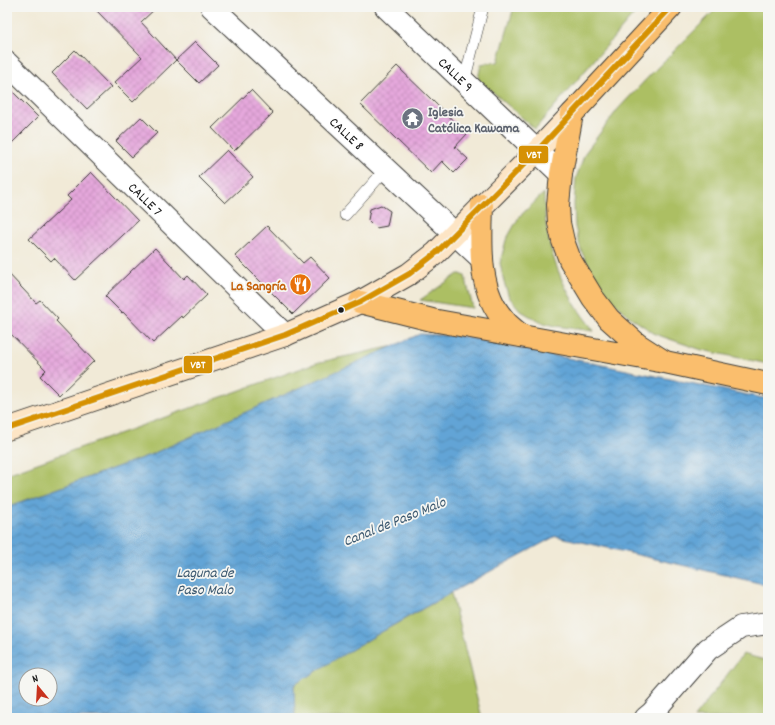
<svg xmlns="http://www.w3.org/2000/svg" width="775" height="725" font-family="Dekko,sans-serif">
	<style>
		.grass { fill: #acbf63; stroke: #646e40 }
		.water { fill: url(#water-waves); stroke: #3f6079; fill-rule: evenodd }
		.building { fill: url(#building-cross-hatch) }
		.lines { fill: none; stroke-linecap: round; stroke-linejoin: round }
		.service-casing { stroke: #3c3b38; stroke-width: 12 }
		.minor-casing { stroke: #3c3b38; stroke-width: 24 }
		.secondary-casing { stroke: #3c3b38; stroke-width: 24 }
		.primary-casing { stroke: #3c3b38; stroke-width: 24 }
		.trunk-casing { stroke: #3c3b38; stroke-width: 24 }
		.service { stroke: #fff; stroke-width: 11 }
		.minor { stroke: #fff; stroke-width: 22 }
		.secondary { stroke: #fde5c5; stroke-width: 22 }
		.primary { stroke: #fabe6d; stroke-width: 22 }
		.trunk { stroke: #fabe6d; stroke-width: 22 }
		.bus-1-casing { stroke: #f6f6f2; stroke-width: 9 }
		.bus-1 { stroke: #d69104; stroke-width: 6 }
		.bus-dot { fill: #1c1c1c; stroke: #f6f6f2; stroke-width: 1.5 }
		.labels { text-anchor: middle; stroke-width: 3.5; stroke-linejoin: round; paint-order: stroke }
		.street-label { font-size: 14px; fill: #1c1c1c; stroke: #f6f6f2 }
		.worship-label { font-size: 14px; font-weight: bold; fill: #5b616d; stroke: #f6f6f2; text-anchor: start }
		.food-label { font-size: 14px; font-weight: bold; fill: #c56008; stroke: #f6f6f2; text-anchor: end }
		.water-label { font-size: 15px; font-style: italic; fill: #3c5970; stroke: #f6f6f2 }
		.line-badge { stroke: #f6f6f2; stroke-width: 1.5 }
		.badge-label { font-size: 11px; text-anchor: middle; font-weight: bold; fill: #fff }
	</style>
	<defs>
		<pattern id="water-waves" width="16" height="10" patternUnits="userSpaceOnUse"><rect width="16" height="10" fill="#62a4d6"/><path d="M0 5q4-4 8 0t8 0" fill="none" stroke="#5085ad"/></pattern>
		<pattern id="building-cross-hatch" width="8" height="8" patternUnits="userSpaceOnUse"><rect width="8" height="8" fill="#e5a7dc"/><path d="M0 0l8 8M0 8l8-8" fill="none" stroke="#c48fbc"/></pattern>
	</defs>
	<rect width="100%" height="100%" fill="#f6f6f2"/>
	<filter id="ink" filterUnits="userSpaceOnUse"><feTurbulence type="fractalNoise" baseFrequency=".025" numOctaves="2"/><feDisplacementMap in="SourceGraphic" scale="8" xChannelSelector="R" yChannelSelector="G"/><feConvolveMatrix kernelMatrix="1 2 1 2 8 2 1 2 1" color-interpolation-filters="sRGB"/></filter>
	<filter id="wash" filterUnits="userSpaceOnUse"><feTurbulence type="fractalNoise" baseFrequency=".012" numOctaves="4" result="noise"/><feDisplacementMap in="SourceGraphic" scale="16" xChannelSelector="R" yChannelSelector="G"/><feGaussianBlur stdDeviation="0.9" result="paint"/><feColorMatrix in="noise" values="0 0 0 0 0 0 0 0 0 0 0 0 0 0 0 0 0 1.4 0 .05"/><feComposite in="paint" operator="in"/></filter>
	<g filter="url(#wash)">
		<rect width="100%" height="100%" fill="#f1ead7"/>
		<g class="grass">
			<polygon points="514,7 640,7 535,129 478,79 481,64 498,62"/>
			<polygon points="718,7 768,7 768,364 702,350 655,334 630,317 608,297 592,274 581,250 575,227 574,204 576,178 585,153 618,109 654,71"/>
			<path d="M544 193C544 232 553 267 573 301 579 312 587 321 594 331L556 326 540 322 521 311 509 297 504 282 500 263 506 240 519 217Z"/>
			<polygon points="458,274 461,274 465,276 473,308 420,300"/>
			<polygon points="394,346 150,455 7,507 7,474 316,363"/>
			<polygon points="451,593 482,718 295,718 294,685 339,656"/>
			<polygon points="743,654 768,661 768,718 694,718"/>
		</g>
		<path class="water" d="M420 334 460 336 768 399V585L556 536C468 583 379 631 294 685L295 718H7V507L150 455ZM26 675H50V699H26Z"/>
		<g id="blocks">
			<g class="building">
				<polygon points="93,7 157,7 141,22 176,60 133,102 114,83 142,57"/>
				<polygon points="195,42 218,65 199,83 176,60"/>
				<polygon points="75,50 111,87 87,109 52,73"/>
				<polygon points="397,66 467,134 455,147 468,159 454,173 442,161 431,173 360,104"/>
				<polygon points="7,86 38,117 7,148"/>
				<polygon points="251,90 273,113 234,151 212,128"/>
				<polygon points="141,117 157,133 132,157 116,141"/>
				<polygon points="227,150 253,177 225,203 199,177"/>
				<polygon points="91,172 138,221 75,280 54,258 51,261 29,239 71,200 67,196"/>
				<polygon points="381,205 390,211 387,226 376,228 368,220 370,209"/>
				<polygon points="267,226 303,263 310,257 330,278 293,314 235,256"/>
				<polygon points="155,248 184,279 188,275 207,295 183,318 182,316 153,343 123,312 122,313 105,296"/>
				<polygon points="7,272 36,303 40,300 58,319 56,321 94,361 59,395 40,376 46,370 7,330"/>
			</g>
		</g>
	</g>
	<g filter="url(#ink)">
		<use href="#blocks" fill-opacity="0" stroke="#3c3b38" stroke-width="1"/>
		<g class="lines">
			<defs>
				<g id="service">
					<polyline points="464,82 483,7"/>
					<polyline points="345,215 386,169"/>
				</g>
				<g id="minor">
					<path id="s1" d="M212 7 482 259"/>
					<path id="s2" d="M386 7 561 174"/>
					<path id="s3" d="M7 63 285 335"/>
					<polyline points="646,718 652,713 708,649 741,627 768,623"/>
				</g>
				<polyline id="secondary" points="7,429 285,335 360,302 409,274 436,253 537,151 572,114"/>
				<polyline id="primary" points="665,362 637,344 609,319 593,298 570,260 563,241 559,223 558,205 561,174 572,114 671,7"/>
				<g id="trunk">
					<path d="M482 205C481 243 477 291 505 321 510 327 516 331 522 336"/>
					<polyline points="360,302 432,320 665,362 768,384"/>
				</g>
			</defs>
			<use href="#service" class="service-casing"/>
			<use href="#minor" class="minor-casing"/>
			<use href="#secondary" class="secondary-casing"/>
			<use href="#primary" class="primary-casing"/>
			<use href="#trunk" class="trunk-casing"/>
			<use href="#service" class="service"/>
			<use href="#minor" class="minor"/>
			<use href="#secondary" class="secondary"/>
			<use href="#primary" class="primary"/>
			<use href="#trunk" class="trunk"/>
			<defs>
				<polyline id="bus-1" points="7,429 285,335 360,302 409,274 436,253 537,151 671,7"/>
			</defs>
			<use href="#bus-1" class="bus-1-casing"/>
			<use href="#bus-1" class="bus-1"/>
		</g>
	</g>
	<defs>
		<symbol id="temple-disc" viewBox="-11 -11 22 22"><circle r="9.5" fill="#6b7280" stroke="#f6f6f2"/><path d="M0-6L5-2H3V0L6.5 2.5H4V6H1.5V3h-3V6H-4V2.5H-6.5L-3 0V-2H-5Z" fill="#fff"/></symbol>
		<symbol id="restaurant-disc" viewBox="-11 -11 22 22"><circle r="9.5" fill="#e8710a" stroke="#f6f6f2"/><path d="M-5-6h1v4h1v-4h1v4h1v-4h1v5L-1.5 .5V6h-2V.5L-5-1ZM5-6V6H3V1.5H1.5Q1.5-4 5-6Z" fill="#fff"/></symbol>
	</defs>
	<g fill-rule="evenodd">
		<use href="#temple-disc" x="400" y="106" width="25" height="25"/>
		<use href="#restaurant-disc" x="288" y="272" width="25" height="25"/>
	</g>
	<circle class="bus-dot" cx="341" cy="310" r="3.5"/>
	<g class="labels">
		<g class="street-label">
			<text dy="5" stroke="none"><textPath href="#s2" startOffset="97">CALLE 9</textPath></text>
			<text dy="5" stroke="none"><textPath href="#s1" startOffset="185">CALLE 8</textPath></text>
			<text dy="5" stroke="none"><textPath href="#s3" startOffset="194">CALLE 7</textPath></text>
		</g>
		<g class="worship-label">
			<text x="428" y="116">Iglesia<tspan x="428" dy="16">Católica Kawama</tspan></text>
		</g>
		<g class="food-label">
			<text x="286" y="290">La Sangría</text>
		</g>
		<g class="water-label">
			<text transform="translate(394 521) rotate(-22)" y="5">Canal de Paso Malo</text>
			<text x="205" y="577">Laguna de<tspan x="205" dy="17">Paso Malo</tspan></text>
		</g>
	</g>
	<g class="line-badge">
		<rect x="518" y="145" width="31" height="19" rx="4" fill="#d69104"/>
		<rect x="183" y="355" width="30" height="19" rx="4" fill="#d69104"/>
	</g>
	<g class="badge-label">
		<text x="534" y="158">VBT</text>
		<text x="198" y="368">VBT</text>
	</g>
	<rect width="775" height="725" fill="none" stroke="#f6f6f2" stroke-width="24"/>
	<g transform="translate(38 687) rotate(342)"><circle r="19" fill="#f6f6f2" stroke="#9f9f9c"/>
	<path d="M0-3L7 15L0 10L-7 15Z" fill="#c8321e"/>
	<text y="-6" font-size="11" font-weight="bold" text-anchor="middle" fill="#1c1c1c">N</text>
	</g>
</svg>
